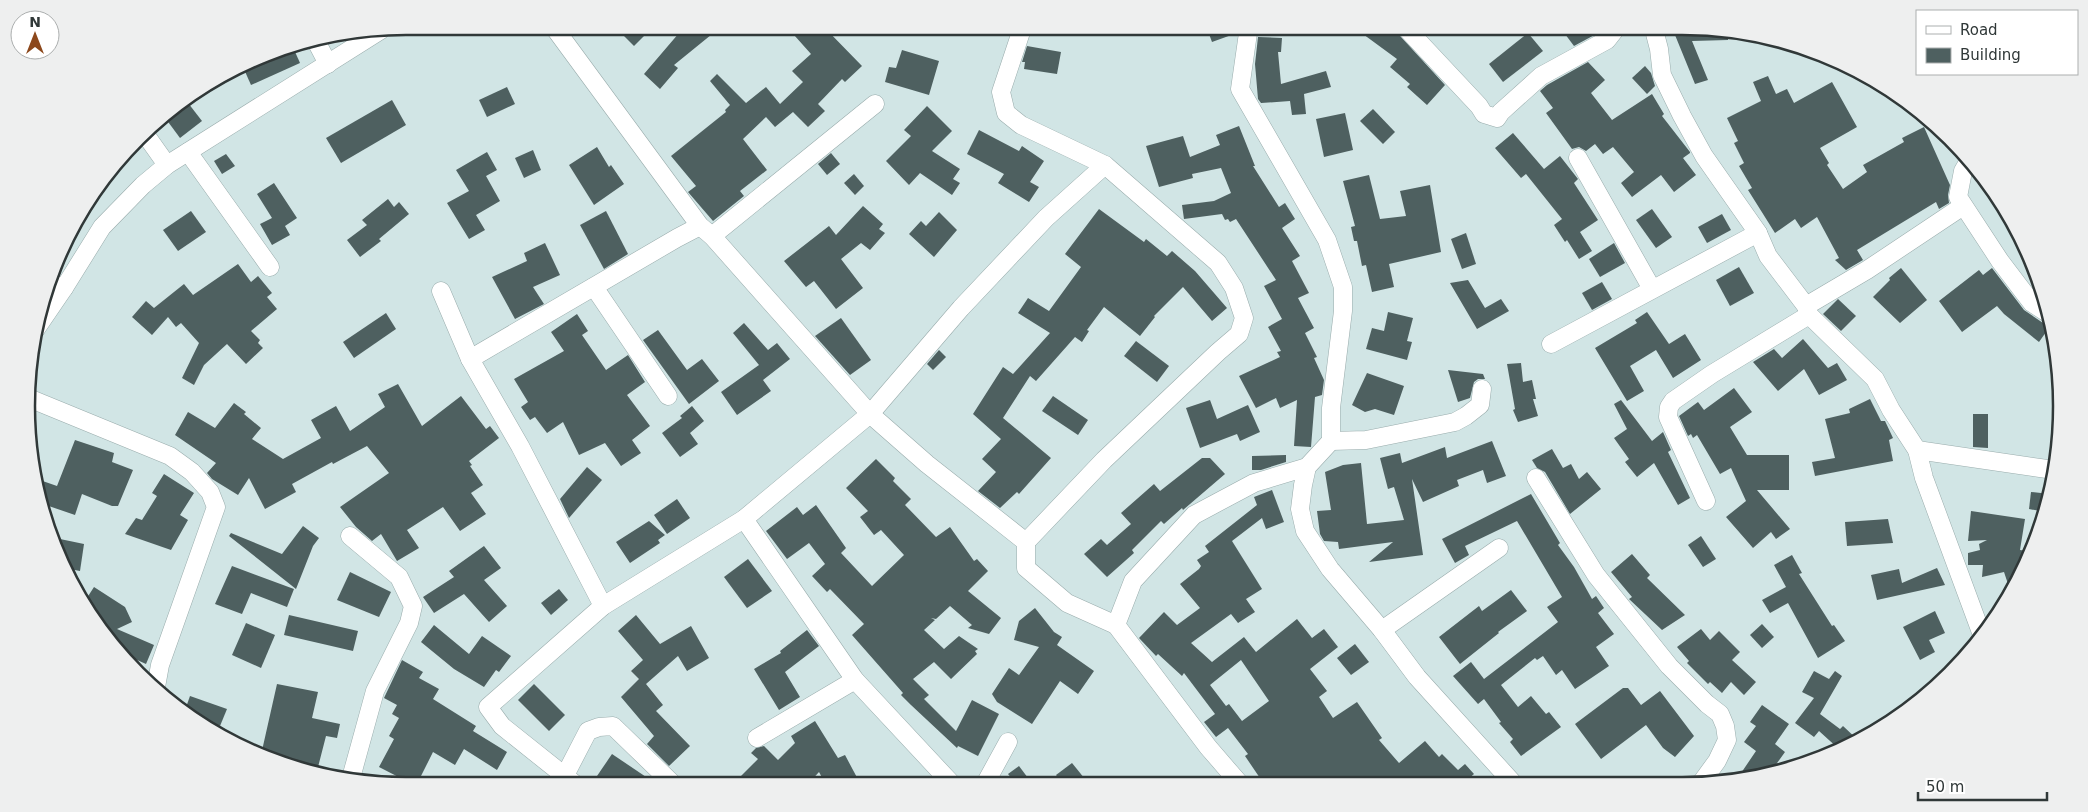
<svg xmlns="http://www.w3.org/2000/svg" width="2088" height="812" font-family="'DejaVu Sans',sans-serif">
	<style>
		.building { fill: #4e6060; fill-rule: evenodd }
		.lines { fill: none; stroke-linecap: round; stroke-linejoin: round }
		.minor-casing { stroke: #99acac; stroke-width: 19 }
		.minor { stroke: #fff; stroke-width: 18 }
		.rim { fill: none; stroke: #303838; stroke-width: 2.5 }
	</style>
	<rect width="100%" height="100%" fill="#d1e5e5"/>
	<g class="building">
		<polygon points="614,26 654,26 634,46"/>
		<polygon points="685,26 722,26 674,65 678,68 660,89 644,74"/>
		<polygon points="786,26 823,26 862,66 845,82 842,79 818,104 825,111 808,127 793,112 775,127 766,117 743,139 767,170 740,191 744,196 713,221 688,192 696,186 671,156 726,112 725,110 730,105 710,81 717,74 746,103 766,87 780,104 803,82 792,71 811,54"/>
		<polygon points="1206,26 1238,26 1237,33 1212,42"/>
		<polygon points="1352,26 1391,26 1445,85 1427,105 1407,87 1410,84 1390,67 1397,59"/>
		<polygon points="1559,26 1604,26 1600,32 1574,46"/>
		<polygon points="1675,26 1728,32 1728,40 1692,41 1708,80 1695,84 1675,35"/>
		<polygon points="1528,33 1543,51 1503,82 1489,64"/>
		<polygon points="1258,37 1282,38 1281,52 1278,52 1281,84 1326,71 1331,87 1304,94 1306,114 1292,115 1290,101 1261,103 1258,99 1255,64"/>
		<polygon points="292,45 300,63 251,85 243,67"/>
		<polygon points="1027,46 1061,52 1057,74 1024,69 1025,62 1022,62"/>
		<polygon points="902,50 939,61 929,95 885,82 889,67 896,68"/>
		<polygon points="1588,62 1605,80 1591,93 1612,120 1652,94 1664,114 1662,116 1690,152 1690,153 1683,158 1696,175 1674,192 1661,175 1632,197 1621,183 1634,172 1613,147 1603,154 1595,144 1586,151 1579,147 1572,149 1546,113 1553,108 1540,91 1547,85"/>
		<polygon points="1645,66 1651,73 1655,86 1647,94 1632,78"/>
		<polygon points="1768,76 1776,94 1787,89 1794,103 1832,82 1857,127 1820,148 1829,163 1827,165 1843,189 1867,172 1863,165 1904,142 1902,138 1924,127 1950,185 1948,195 1949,203 1939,209 1936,202 1857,250 1863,260 1846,270 1835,260 1839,258 1817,217 1801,228 1795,219 1775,233 1748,190 1752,188 1739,166 1744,163 1734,143 1738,141 1727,118 1761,101 1753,82"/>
		<polygon points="507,87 515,104 487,117 479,100"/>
		<polygon points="185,99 202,121 180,138 163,115"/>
		<polygon points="392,100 406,125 341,163 326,138"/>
		<polygon points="927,106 952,131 932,151 960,169 953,179 960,183 952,195 920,173 909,185 886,161 911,136 904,130"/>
		<polygon points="1373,109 1395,132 1383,144 1360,121"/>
		<polygon points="1345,113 1353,150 1324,157 1316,119"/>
		<polygon points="1239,126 1255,166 1253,166 1279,207 1285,203 1295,219 1282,228 1300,256 1292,261 1309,293 1298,298 1314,328 1305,333 1317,357 1314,358 1324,380 1322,395 1315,397 1311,447 1294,446 1297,400 1280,408 1276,398 1256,408 1239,376 1280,357 1277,352 1281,351 1268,327 1282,319 1264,286 1276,280 1236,219 1230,222 1228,219 1225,220 1222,214 1184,219 1182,205 1214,201 1231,193 1221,168 1192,174 1193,178 1159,187 1146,146 1183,136 1190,157 1220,145 1216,135"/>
		<polygon points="979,130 1019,151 1022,146 1044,161 1030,182 1039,187 1029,202 998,183 1004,174 967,154"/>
		<polygon points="1513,133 1544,169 1560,156 1578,179 1574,183 1598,220 1580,232 1592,251 1579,259 1567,240 1565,242 1554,225 1562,219 1526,174 1521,178 1495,148"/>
		<polygon points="597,147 609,167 611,165 624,184 594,205 569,165"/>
		<polygon points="533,150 541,170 524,178 515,158"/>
		<polygon points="487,152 497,170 486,176 500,201 476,215 485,230 469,239 447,203 469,191 456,170"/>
		<polygon points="831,153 840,164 827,175 818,164"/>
		<polygon points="226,154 235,166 222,174 214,161"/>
		<polygon points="854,174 864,186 855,195 844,183"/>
		<polygon points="1369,175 1380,219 1406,216 1400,191 1430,185 1441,252 1389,264 1394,287 1372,292 1366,265 1362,266 1357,241 1354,241 1351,227 1355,226 1343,181"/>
		<polygon points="274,183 297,218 285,226 290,235 272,245 260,224 272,218 257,194"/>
		<polygon points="388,199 394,207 399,202 409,214 379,239 381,241 360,257 347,240 367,225 362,220"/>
		<polygon points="863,206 883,224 879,229 885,233 870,250 861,243 841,259 863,288 836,309 814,281 806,287 784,261 829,226 836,235"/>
		<polygon points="1099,209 1144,242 1146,239 1167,256 1172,251 1195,271 1227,308 1212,321 1183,287 1154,316 1155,317 1140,336 1104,307 1087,330 1089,331 1082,342 1075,337 1036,381 1030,376 1003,418 1051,458 1019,494 1017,492 1000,508 978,491 996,472 982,459 1001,439 973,414 1003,367 1013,374 1050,333 1018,313 1028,298 1049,311 1081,267 1065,254"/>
		<polygon points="1652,209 1672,237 1656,248 1636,220"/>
		<polygon points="191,211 206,232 178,251 163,230"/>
		<polygon points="606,211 628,254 604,269 580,225"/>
		<polygon points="939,212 957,230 934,257 909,234 921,221 926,226"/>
		<polygon points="1722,214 1731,230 1707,243 1698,227"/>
		<polygon points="1466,233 1476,264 1462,269 1451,239"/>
		<polygon points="545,243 560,275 533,287 544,304 515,319 492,277 527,261 524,253"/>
		<polygon points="1614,243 1625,263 1600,277 1589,259"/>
		<polygon points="238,264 251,282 258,276 272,293 267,297 277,309 251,331 260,340 258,343 263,348 246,364 227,344 204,365 194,385 182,378 199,343 181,323 176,327 168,317 152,335 132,317 146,301 154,308 184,284 193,295"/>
		<polygon points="1739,267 1754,293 1730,306 1716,280"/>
		<polygon points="1901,268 1927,300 1900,323 1873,297 1890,280 1889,278"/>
		<polygon points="1992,268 2024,310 2043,323 2051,325 2039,342 2004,314 1997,306 1962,332 1939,301 1979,270 1983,275"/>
		<polygon points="1468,280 1485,308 1501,299 1509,311 1477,329 1450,283"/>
		<polygon points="1602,282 1612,299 1592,310 1582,293"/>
		<polygon points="1838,299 1856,316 1841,331 1823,314"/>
		<polygon points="1388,312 1413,318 1407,341 1412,342 1407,360 1366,349 1372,328 1384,331"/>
		<polygon points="1647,312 1669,344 1685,334 1701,360 1673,378 1656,350 1630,366 1644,391 1627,401 1595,348 1637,323 1635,320"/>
		<polygon points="386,313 396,329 354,358 343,342"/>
		<polygon points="577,314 588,331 582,335 606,370 628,355 645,382 627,395 650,426 632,440 641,453 621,466 605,443 579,455 563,422 547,433 535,417 530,420 521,407 528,402 514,379 564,351 551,332"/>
		<polygon points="841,318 871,360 850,375 815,336"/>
		<polygon points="744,323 768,350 777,343 790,359 763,380 771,391 737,415 721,392 759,365 733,333"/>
		<polygon points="658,330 687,370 702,359 719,381 689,404 643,340"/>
		<polygon points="1803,339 1828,368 1837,363 1847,380 1819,395 1804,369 1778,391 1753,362 1774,349 1782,358"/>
		<polygon points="1136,341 1169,366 1157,382 1124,356"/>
		<polygon points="939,350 946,357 933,370 927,364"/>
		<polygon points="1521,363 1523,382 1532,380 1536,399 1533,399 1538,416 1518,422 1513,410 1515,409 1507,364"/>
		<polygon points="1448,370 1483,374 1485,379 1478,379 1474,382 1470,398 1458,402"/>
		<polygon points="1367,373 1404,386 1394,415 1375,409 1365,412 1352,405"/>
		<polygon points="398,384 422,426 461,396 486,429 490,426 499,438 469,461 472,465 470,466 483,485 471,493 486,514 460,531 443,507 407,530 419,548 397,561 381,534 372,541 356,527 340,507 389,473 367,446 333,464 332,462 292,484 296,492 265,509 249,478 238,495 212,479 207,473 216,463 175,435 188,412 215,428 234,403 246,412 244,414 261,428 252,439 283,459 321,438 311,420 336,406 350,431 385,407 378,394"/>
		<polygon points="1734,388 1752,412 1730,427 1747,455 1789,455 1789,490 1757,490 1790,529 1776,539 1771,532 1753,548 1726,517 1746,501 1731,468 1720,474 1697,435 1693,438 1691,434 1688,436 1679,416 1698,402 1704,410"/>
		<polygon points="1053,396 1088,420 1078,435 1042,411"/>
		<polygon points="1870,399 1881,421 1885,421 1893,438 1889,440 1893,461 1815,476 1812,462 1835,458 1825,419 1850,413 1849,409"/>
		<polygon points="1210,400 1217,419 1248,405 1260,432 1240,441 1237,434 1200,448 1186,408"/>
		<polygon points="1621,400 1652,441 1663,432 1671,450 1668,452 1690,498 1678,505 1654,463 1637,477 1625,462 1629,459 1614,438 1627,429 1614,404"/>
		<polygon points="692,406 704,421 690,433 698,444 680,457 662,433 682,418 680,416"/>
		<polygon points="1973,414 1988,414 1988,448 1973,447"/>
		<polygon points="75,440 114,453 112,462 133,470 118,506 112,506 82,494 75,515 40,503 34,478 57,486"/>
		<polygon points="1492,441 1506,476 1487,483 1483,470 1457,480 1459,486 1423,502 1412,479 1423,555 1369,562 1393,542 1339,549 1338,542 1324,541 1320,534 1317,511 1331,510 1325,472 1343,465 1361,463 1367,524 1404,520 1394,487 1388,489 1380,458 1400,453 1402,463 1445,447 1447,458"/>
		<polygon points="1552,449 1563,468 1571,464 1579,479 1587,472 1601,489 1570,514 1545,472 1537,468 1532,460"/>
		<polygon points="1286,455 1286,462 1261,470 1252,470 1252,456"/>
		<polygon points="1202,458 1210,458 1225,474 1183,510 1182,508 1164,524 1161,521 1132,550 1134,553 1107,577 1084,554 1101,539 1107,545 1131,524 1121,513 1154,484 1160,491"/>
		<polygon points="876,459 895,478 893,481 911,499 905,505 936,537 950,527 974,561 977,559 988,571 968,591 1001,618 989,634 968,628 972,625 950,606 936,619 931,618 935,620 924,630 944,649 959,636 978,649 975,651 977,654 951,679 934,662 913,679 929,695 924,699 956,731 972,700 999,714 978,756 958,746 957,748 911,705 901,695 903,693 852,635 864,624 830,589 827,592 812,576 825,564 809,543 787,559 766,531 797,507 803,515 816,505 846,548 841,553 872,586 904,555 881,530 874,535 860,517 868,511 846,488"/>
		<polygon points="587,467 602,480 569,518 560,499"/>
		<polygon points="164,474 194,493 180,515 188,520 171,550 125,534 136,518 142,520 157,496 152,493"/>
		<path d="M1272 490 1284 522 1266 529 1262 518 1232 541 1262 589 1246 599 1255 612 1238 623 1231 614 1191 643 1212 662 1244 637 1256 652 1297 619 1312 638 1324 629 1338 647 1310 669 1327 691 1319 697 1333 718 1357 702 1382 738 1379 740 1399 763 1425 741 1439 757 1442 754 1458 770 1465 764 1474 774 1467 780 1471 783 1264 784 1245 756 1248 754 1228 728 1216 737 1204 722 1215 714 1184 673 1182 676 1158 654 1156 656 1139 638 1164 612 1177 625 1200 608 1180 584 1199 569 1201 566 1197 560 1209 552 1205 546 1257 505 1254 497ZM1241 660 1269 701 1242 721 1229 704 1226 706 1210 685Z"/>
		<polygon points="2031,492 2050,494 2046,512 2029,509"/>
		<polygon points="1531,494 1560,543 1558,545 1574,567 1592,599 1596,596 1604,608 1598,613 1614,634 1596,647 1609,666 1575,689 1562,670 1556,675 1543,656 1537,660 1535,658 1501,685 1518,707 1531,696 1546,714 1549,712 1561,727 1521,756 1510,742 1513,739 1499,723 1501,722 1484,699 1478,704 1453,676 1471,662 1484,679 1558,622 1547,607 1562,597 1517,521 1465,546 1469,555 1455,563 1442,539"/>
		<polygon points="677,499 690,518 667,534 654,515"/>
		<polygon points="1971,511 2025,519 2020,550 2028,551 2010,590 2004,572 1982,577 1983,565 1968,565 1968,553 1980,550 1979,544 1987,540 1968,541"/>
		<polygon points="1888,519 1893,543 1847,546 1845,522"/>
		<polygon points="649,521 665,535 658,540 660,543 630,563 616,542"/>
		<polygon points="303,526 319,538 313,546 296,589 229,536 231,533 282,554"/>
		<polygon points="1701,536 1716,559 1703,567 1688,545"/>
		<polygon points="60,539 84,544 80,571 64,568 57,554"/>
		<polygon points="484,546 501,568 484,580 507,606 489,622 464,594 434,613 423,597 454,577 449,571"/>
		<polygon points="1632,554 1650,575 1647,578 1685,615 1662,630 1629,599 1632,597 1611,572"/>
		<polygon points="1792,555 1802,573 1799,574 1832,626 1834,625 1845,641 1818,658 1788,603 1770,613 1762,600 1786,587 1774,565"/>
		<polygon points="748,559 772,591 747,608 724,577"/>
		<polygon points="232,566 294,589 287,607 251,593 242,614 215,604"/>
		<polygon points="1937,568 1945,585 1877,600 1871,575 1899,569 1902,583"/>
		<polygon points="350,572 391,592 379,617 337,600"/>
		<polygon points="94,587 125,607 132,622 117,629 154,645 146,664 126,655 90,617 83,604"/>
		<polygon points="559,589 568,600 551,615 541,603"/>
		<polygon points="1511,590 1527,611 1498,632 1499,633 1460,664 1439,637 1479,606 1482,611"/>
		<polygon points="1035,608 1054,632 1062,637 1057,645 1094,671 1078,694 1060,681 1032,724 997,702 992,694 1009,668 1019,675 1039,647 1014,640 1019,621"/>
		<polygon points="1935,611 1945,633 1929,640 1935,652 1920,660 1903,627"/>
		<polygon points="289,615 358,631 353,651 284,635"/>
		<polygon points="636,615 660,644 691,626 709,658 687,671 678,656 646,684 663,705 656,711 690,746 669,766 647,744 654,736 621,697 639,679 631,671 643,660 618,631"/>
		<polygon points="246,623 275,635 261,668 232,655"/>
		<polygon points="1762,624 1774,637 1762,648 1750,635"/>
		<polygon points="434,625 469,654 482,636 511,656 499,672 496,670 484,687 454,669 421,642"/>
		<polygon points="1701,629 1710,640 1719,631 1740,652 1732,660 1756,682 1744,695 1731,682 1722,693 1710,682 1708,684 1687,663 1689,661 1677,647"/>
		<polygon points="807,630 819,646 785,672 800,697 779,710 754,669 781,653 780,651"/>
		<polygon points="1355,644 1369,662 1351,675 1337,658"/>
		<polygon points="402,660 423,672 419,678 439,689 433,699 476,726 473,731 507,752 497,770 464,749 455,765 433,752 416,786 379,767 394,739 389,736 399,718 392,714 397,705 384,698"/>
		<polygon points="1814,671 1829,679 1835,671 1842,676 1820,714 1840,729 1843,726 1859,741 1850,747 1840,750 1819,731 1814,737 1795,723 1814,698 1802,692"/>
		<polygon points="277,684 318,692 312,718 340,724 337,738 326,736 317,771 261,755"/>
		<polygon points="534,684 565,715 549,731 518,700"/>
		<polygon points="1623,688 1628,688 1641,705 1660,691 1694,736 1675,757 1663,748 1646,725 1601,759 1575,724"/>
		<polygon points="190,696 227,709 220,726 184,713"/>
		<polygon points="1762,705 1789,724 1775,744 1785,752 1772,770 1735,782 1756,751 1744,742 1756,726 1750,722"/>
		<polygon points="815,721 838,758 845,755 861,785 826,785 819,772 807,785 787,785 779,777 771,785 732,785 758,759 751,753 756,748 764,746 778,760 795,743 791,736"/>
		<polygon points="612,754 658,785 611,785 597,776"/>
		<polygon points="1072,763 1089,784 1063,784 1056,775"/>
		<polygon points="1019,766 1028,778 1020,784 1016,784 1008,774"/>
	</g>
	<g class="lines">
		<defs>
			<g id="minor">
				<polyline points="553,26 700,226 712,236 870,414 927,464 1026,542 1026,568 1067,603 1116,625 1208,747 1240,784"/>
				<polyline points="1023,26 1001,92 1006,113 1021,125 1105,165 1218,263 1234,288 1244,318 1239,334 1218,352 1104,460 1026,542"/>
				<polyline points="1249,26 1240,89 1327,240 1343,287 1343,311 1331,408 1331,441 1307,467 1303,485 1300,509 1305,531 1330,569 1382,630 1417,677 1513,783"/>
				<polyline points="1404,26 1479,106 1484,114 1497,118 1501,112 1541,76 1607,40 1618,26"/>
				<polyline points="1653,26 1659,49 1662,75 1682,116 1704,156 1758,233 1768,256 1806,306 1809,315 1875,379 1891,410 1917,450 1924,478 1982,635"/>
				<polyline points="316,41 328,64"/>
				<polyline points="145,134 167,165"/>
				<polyline points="188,152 270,267"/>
				<polyline points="1578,158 1652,289"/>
				<polyline points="1970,159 1963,171 1958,197 2000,261 2022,290 2032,303 2049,314"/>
				<polyline points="712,236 875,104"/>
				<polyline points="47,282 64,288"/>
				<polyline points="594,287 668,396"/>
				<polyline points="441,291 470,359 520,446 603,606"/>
				<polyline points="1806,306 1867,270 1963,206"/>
				<polyline points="36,329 64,288 102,227 143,185 167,165 381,30"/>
				<polyline points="1551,344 1758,233"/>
				<polyline points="470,359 677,238 700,226"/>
				<polyline points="31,399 170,456 192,472 210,492 216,507 160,665 156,687"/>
				<polyline points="1331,441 1366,440 1455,422 1466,416 1480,405 1482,389"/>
				<polyline points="1917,450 2054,470"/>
				<polyline points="1536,478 1596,575 1669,666 1707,704 1720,714 1725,726 1727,740 1717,761 1701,783"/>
				<polyline points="1706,501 1668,417 1669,407 1673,401 1712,374 1809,315"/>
				<polyline points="744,519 855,680 952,784"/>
				<polyline points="350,536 399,577 413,606 409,623 375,691 351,778"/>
				<polyline points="1116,625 1133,581 1194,515 1254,483 1307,467"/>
				<polyline points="1382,630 1499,548"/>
				<polyline points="757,738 855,680"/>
				<polyline points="985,784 1008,742"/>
				<polyline points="560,785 588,731 599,727 613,726 674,785"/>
				<polyline points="576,785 502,726 488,707 603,606 744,519 870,414 961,308 1046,218 1105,165"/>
			</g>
		</defs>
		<use href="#minor" class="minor-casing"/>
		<use href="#minor" class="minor"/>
	</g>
	<path d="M0 0H2088V812H0ZM406 35H1682A371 371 0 0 1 2053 406V406A371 371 0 0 1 1682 777H406A371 371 0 0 1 35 406V406A371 371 0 0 1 406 35Z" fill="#eeefef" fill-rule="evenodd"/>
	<path class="rim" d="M406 35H1682A371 371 0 0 1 2053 406V406A371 371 0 0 1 1682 777H406A371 371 0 0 1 35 406V406A371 371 0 0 1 406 35Z"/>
	<rect x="1916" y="10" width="162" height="65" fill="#ffffff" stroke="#acafaf"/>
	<rect x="1926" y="26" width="25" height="8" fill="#ffffff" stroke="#acafaf"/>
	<text x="1960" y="35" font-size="15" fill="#303838">Road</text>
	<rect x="1926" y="48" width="25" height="15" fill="#4e6060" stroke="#acafaf"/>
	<text x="1960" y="60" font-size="15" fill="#303838">Building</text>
	<g transform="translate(35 35)"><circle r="24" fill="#ffffff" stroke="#acafaf"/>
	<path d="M0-4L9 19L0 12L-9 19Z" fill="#8c481c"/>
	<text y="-8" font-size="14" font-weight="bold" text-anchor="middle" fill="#303838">N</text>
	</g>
	<path d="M1918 792v8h129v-8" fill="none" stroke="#303838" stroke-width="2.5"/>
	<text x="1926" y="792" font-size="15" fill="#303838" stroke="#ffffff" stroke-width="4" paint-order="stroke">50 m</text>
</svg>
